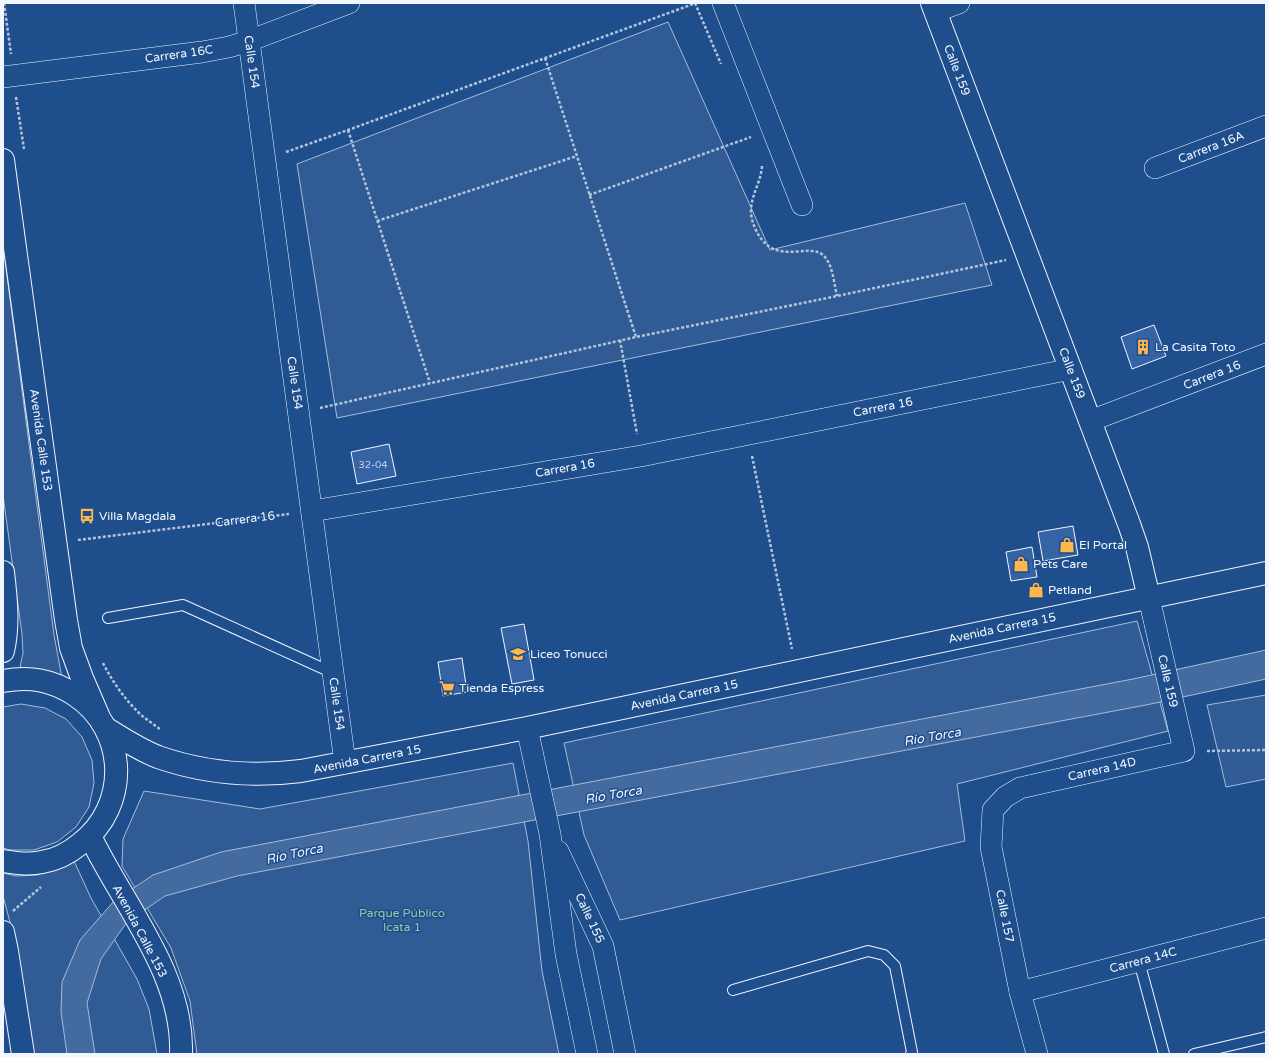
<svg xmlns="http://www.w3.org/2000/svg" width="1269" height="1057" font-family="'Varela Round',sans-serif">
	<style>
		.built { fill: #305b95; stroke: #a8bbd7 }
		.water { fill: #446ba0; stroke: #a8bbd7 }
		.building { fill: #3563a3; stroke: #f2f6ff }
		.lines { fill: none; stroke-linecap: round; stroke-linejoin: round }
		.lane-casing { stroke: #f2f6ff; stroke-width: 12 }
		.street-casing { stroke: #f2f6ff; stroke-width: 22 }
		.secondary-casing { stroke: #f2f6ff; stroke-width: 24 }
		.primary-casing { stroke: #f2f6ff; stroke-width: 24 }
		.path { stroke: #b3c4dc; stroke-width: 2.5; stroke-dasharray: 3 2; stroke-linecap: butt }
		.lane { stroke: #1f4e8c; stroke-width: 10 }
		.street { stroke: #1f4e8c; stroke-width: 21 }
		.secondary { stroke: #1f4e8c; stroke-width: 22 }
		.primary { stroke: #1f4e8c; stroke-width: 22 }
		.labels { text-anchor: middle; stroke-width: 3; stroke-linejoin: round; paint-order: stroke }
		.number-label { font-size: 10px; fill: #c3d1e8 }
		.street-label { font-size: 12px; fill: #f2f6ff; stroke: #1f4e8c }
		.poi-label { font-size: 12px; fill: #f2f6ff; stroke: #1f4e8c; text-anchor: start }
		.park-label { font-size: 12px; fill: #97c8a6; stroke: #1f4e8c }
		.water-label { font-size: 13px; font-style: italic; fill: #f2f6ff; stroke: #1f4e8c }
	</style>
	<rect width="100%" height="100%" fill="#1f4e8c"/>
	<g class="built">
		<polygon points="668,22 770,250 965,203 992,285 337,418 297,164"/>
		<polygon points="3,245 54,635 62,678 20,667 23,653 22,634 3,495"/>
		<polygon points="1137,621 1168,731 957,784 965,841 620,920 584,835 564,743"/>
		<polygon points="1266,695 1266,779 1226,787 1207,705"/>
		<polygon points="21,704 45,708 66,719 82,737 92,760 94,783 89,807 76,827 57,842 34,850 10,850 3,848 3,707"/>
		<polygon points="513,763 528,841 542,971 559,1054 197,1054 190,1001 171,948 122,866 123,839 144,791 260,809"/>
		<polygon points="74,861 91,898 137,979 149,1009 157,1054 31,1054 11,926 3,896 3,873 16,876 37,875"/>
	</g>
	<polygon class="water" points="1266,650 1266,679 1146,705 237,876 165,896 127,922 101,959 87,1003 95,1054 67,1054 61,1012 62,982 80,940 114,901 153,875 221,852 1133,679"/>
	<g class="building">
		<polygon points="1154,325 1166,356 1132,369 1121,337"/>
		<polygon points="389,444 396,476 357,484 351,452"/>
		<polygon points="1073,526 1078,555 1043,561 1038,532"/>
		<polygon points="1032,547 1037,577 1011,581 1006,552"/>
		<polygon points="524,624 534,680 512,684 501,628"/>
		<polygon points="462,658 467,692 443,696 438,662"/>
	</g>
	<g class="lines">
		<defs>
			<g id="lane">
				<polyline points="108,618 183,605 333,673"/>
				<polyline points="1139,961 1164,1054"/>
				<polyline points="733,990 868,951 884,955 895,966 912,1052 911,1054"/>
				<polyline points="1194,1054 1266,1037"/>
			</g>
			<g id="street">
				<polyline points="244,3 345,763"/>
				<polyline points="723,3 802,205"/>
				<polyline points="935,12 959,3"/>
				<polyline points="3,77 202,52 229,47 249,41 349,3"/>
				<polyline points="1155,168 1266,126"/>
				<polyline points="1090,421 1266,354"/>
				<polyline points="312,511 641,456 1071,369"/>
				<polyline points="527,728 550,834 566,954 587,1054"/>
				<polyline points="558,851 603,946 625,1054"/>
				<polyline points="1020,992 1266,928"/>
				<polyline points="1037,1054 1020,992 991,847 993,810 1005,797 1020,788 1184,751 1149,598"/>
			</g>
			<g id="secondary">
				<polyline points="932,3 1129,524 1137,547 1149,598"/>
				<path d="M107 729C123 739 140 750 158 757 204 773 253 777 301 771L527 728 1266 573"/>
			</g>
			<g id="primary">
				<polyline points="3,160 66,620 71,648 82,678 98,715"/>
				<path d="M3 572C6 598 9 625 3 651"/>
				<path d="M3 681C30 676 52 680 75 695 128 730 130 806 80 844 69 853 56 860 42 862 29 865 16 863 3 861"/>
				<path d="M90 836C123 905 184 974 181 1054"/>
				<polyline points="3,932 7,951 23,1054"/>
			</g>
		</defs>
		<use href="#lane" class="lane-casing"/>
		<use href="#street" class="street-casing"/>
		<use href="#secondary" class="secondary-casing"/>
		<use href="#primary" class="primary-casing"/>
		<g class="path">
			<polyline points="4,3 11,54"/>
			<polyline points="695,3 721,64"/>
			<polyline points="545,58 636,337"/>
			<polyline points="16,97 24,149"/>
			<polyline points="348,130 430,383"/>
			<polyline points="286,152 348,130 696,3"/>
			<path d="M762 166C761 182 751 195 751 211 751 219 754 227 758 234 777 267 810 241 824 256 833 265 834 284 837 296"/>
			<polyline points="589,195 751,137"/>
			<polyline points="377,221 577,156"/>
			<polyline points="620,340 637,434"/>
			<polyline points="320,408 636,337 837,296 1006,260"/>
			<polyline points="752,456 792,649"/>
			<polyline points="78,540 289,514"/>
			<path d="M103 663C112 681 124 698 138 712 145 719 154 724 161 730"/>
			<polyline points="1207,751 1266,750"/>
			<polyline points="13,911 41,887"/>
		</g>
		<use href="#lane" class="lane"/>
		<use href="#street" class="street"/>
		<use href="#secondary" class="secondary"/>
		<use href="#primary" class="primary"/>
	</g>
	<defs>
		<symbol id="building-bare" viewBox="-9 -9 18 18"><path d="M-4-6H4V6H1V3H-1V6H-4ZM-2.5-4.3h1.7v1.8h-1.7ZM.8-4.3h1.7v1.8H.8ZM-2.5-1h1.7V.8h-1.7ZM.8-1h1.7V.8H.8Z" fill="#ffb74d" stroke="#1f4e8c" stroke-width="2.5" paint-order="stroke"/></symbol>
		<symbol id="bus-bare" viewBox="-9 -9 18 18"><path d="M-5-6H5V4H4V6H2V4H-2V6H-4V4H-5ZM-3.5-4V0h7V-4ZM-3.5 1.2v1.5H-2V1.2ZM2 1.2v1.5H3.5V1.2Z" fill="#ffb74d" stroke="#1f4e8c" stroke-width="2.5" paint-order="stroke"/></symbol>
		<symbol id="shop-bare" viewBox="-9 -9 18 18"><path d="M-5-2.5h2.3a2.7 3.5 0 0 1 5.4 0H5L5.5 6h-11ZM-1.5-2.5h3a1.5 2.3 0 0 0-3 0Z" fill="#ffb74d" stroke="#1f4e8c" stroke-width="2.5" paint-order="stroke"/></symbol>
		<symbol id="school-bare" viewBox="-9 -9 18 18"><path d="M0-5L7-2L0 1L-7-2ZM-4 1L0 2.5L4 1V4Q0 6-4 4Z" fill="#ffb74d" stroke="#1f4e8c" stroke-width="2.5" paint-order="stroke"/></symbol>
		<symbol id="supermarket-bare" viewBox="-9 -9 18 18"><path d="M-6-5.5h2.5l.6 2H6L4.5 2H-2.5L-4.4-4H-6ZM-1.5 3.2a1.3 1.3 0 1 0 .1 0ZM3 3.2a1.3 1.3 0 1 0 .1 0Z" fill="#ffb74d" stroke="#1f4e8c" stroke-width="2.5" paint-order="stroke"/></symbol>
	</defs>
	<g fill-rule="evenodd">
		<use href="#building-bare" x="1132" y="336" width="22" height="22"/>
		<use href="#bus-bare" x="76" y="505" width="22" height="22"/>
		<use href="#shop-bare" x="1056" y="534" width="22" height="22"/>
		<use href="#shop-bare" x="1010" y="553" width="22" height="22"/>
		<use href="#shop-bare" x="1025" y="579" width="22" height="22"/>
		<use href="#school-bare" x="507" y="643" width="22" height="22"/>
		<use href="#supermarket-bare" x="436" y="677" width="22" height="22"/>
	</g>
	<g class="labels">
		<g class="number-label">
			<text x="373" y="468">32-04</text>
		</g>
		<g class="street-label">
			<text transform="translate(179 54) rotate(-8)" y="4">Carrera 16C</text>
			<text transform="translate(252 62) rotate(82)" y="4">Calle 154</text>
			<text transform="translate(957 70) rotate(69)" y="4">Calle 159</text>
			<text transform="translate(1211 147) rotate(-21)" y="4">Carrera 16A</text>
			<text transform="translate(1072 373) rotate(69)" y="4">Calle 159</text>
			<text transform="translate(1212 375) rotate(-21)" y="4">Carrera 16</text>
			<text transform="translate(295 383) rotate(82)" y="4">Calle 154</text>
			<text transform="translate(883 407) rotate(-11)" y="4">Carrera 16</text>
			<text transform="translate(41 440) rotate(82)" y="4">Avenida Calle 153</text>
			<text transform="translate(565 468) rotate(-10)" y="4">Carrera 16</text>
			<text transform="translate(245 519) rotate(-7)" y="4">Carrera 16</text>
			<text transform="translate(1002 628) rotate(-12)" y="4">Avenida Carrera 15</text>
			<text transform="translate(1168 681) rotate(77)" y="4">Calle 159</text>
			<text transform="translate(684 695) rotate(-12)" y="4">Avenida Carrera 15</text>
			<text transform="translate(337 704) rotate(82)" y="4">Calle 154</text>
			<text transform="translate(367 759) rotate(-11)" y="4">Avenida Carrera 15</text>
			<text transform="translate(1102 769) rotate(-13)" y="4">Carrera 14D</text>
			<text transform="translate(1005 916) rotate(79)" y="4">Calle 157</text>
			<text transform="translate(590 918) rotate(65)" y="4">Calle 155</text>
			<text transform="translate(140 931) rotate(62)" y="4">Avenida Calle 153</text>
			<text transform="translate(1143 960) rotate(-15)" y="4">Carrera 14C</text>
		</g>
		<g class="poi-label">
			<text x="1155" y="351">La Casita Toto</text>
			<text x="99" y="520">Villa Magdala</text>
			<text x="1079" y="549">El Portal</text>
			<text x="1033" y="568">Pets Care</text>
			<text x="1048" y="594">Petland</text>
			<text x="530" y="658">Liceo Tonucci</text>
			<text x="459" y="692">Tienda Espress</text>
		</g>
		<g class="park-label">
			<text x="402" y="917">Parque Público<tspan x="402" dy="14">Icata 1</tspan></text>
		</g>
		<g class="water-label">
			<text transform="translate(932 736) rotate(-10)" y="5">Río Torca</text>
			<text transform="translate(613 794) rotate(-10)" y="5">Río Torca</text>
			<text transform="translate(294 853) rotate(-12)" y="5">Río Torca</text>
		</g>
	</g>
	<rect width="1269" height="1057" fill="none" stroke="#f2f6ff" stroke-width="8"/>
</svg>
